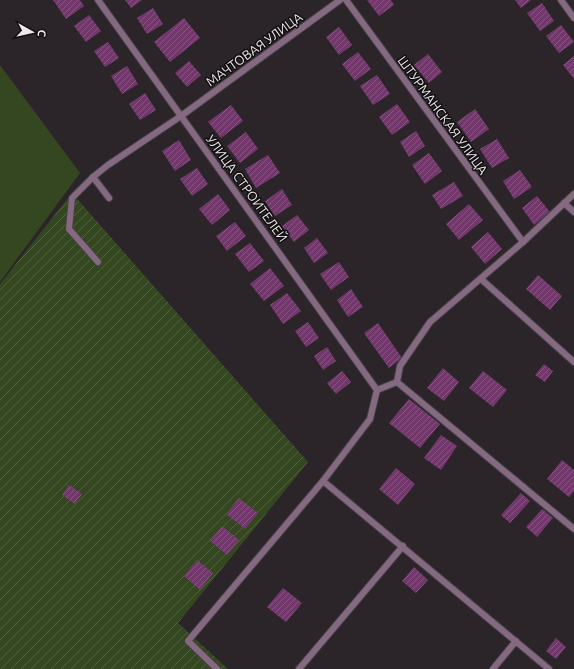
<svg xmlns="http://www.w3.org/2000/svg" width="574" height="669" font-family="Ubuntu,sans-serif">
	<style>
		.grass { fill: #344720 }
		.garden { fill: url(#garden-furrows) }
		.building { fill: url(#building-hatch) }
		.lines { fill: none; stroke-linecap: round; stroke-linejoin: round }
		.lane-casing { stroke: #464045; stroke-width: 8 }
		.lane { stroke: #846980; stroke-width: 6 }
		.labels { text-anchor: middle; stroke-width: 3; stroke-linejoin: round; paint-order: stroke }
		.street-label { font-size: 13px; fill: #ede8ec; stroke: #120f11 }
	</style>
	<defs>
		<pattern id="garden-furrows" width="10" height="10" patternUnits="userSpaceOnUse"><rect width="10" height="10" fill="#344720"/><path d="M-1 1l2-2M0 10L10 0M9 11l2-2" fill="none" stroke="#526241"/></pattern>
		<pattern id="building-hatch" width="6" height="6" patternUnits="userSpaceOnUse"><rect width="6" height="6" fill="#72386b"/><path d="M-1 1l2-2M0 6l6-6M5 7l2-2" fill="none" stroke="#865580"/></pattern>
	</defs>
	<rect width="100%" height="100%" fill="#2b252a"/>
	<polygon class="grass" points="0,65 80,173 0,282"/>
	<polygon class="garden" points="72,193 308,462 178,623 228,669 0,669 0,284"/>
	<g class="building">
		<polygon points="53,0 80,0 84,6 66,19"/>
		<polygon points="125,0 142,0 131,8"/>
		<polygon points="367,0 391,0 394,5 379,16"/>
		<polygon points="515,0 531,0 521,8"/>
		<polygon points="542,3 554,21 540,31 527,13"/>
		<polygon points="153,8 163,24 147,34 137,18"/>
		<polygon points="89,15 101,31 86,42 74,26"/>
		<polygon points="184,18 200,38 170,62 154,42"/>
		<polygon points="561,25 574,42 559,53 546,36"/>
		<polygon points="339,27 352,45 339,55 326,37"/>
		<polygon points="108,42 119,58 105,67 94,51"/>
		<polygon points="358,52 371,69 355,81 342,64"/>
		<polygon points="428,54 442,72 429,83 414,65"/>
		<polygon points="574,56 574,79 563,65"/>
		<polygon points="189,61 201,75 187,87 175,73"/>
		<polygon points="127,66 138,84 122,94 111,76"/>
		<polygon points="377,75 390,94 373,105 360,86"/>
		<polygon points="145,93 156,110 140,120 129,104"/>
		<polygon points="397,104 410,122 392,135 379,117"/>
		<polygon points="231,105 243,121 221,138 208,122"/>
		<polygon points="475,109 489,129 471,142 457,122"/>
		<polygon points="416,131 425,146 409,157 400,142"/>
		<polygon points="246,132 258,149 240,163 227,146"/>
		<polygon points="497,139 509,158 492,168 480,149"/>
		<polygon points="179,140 191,160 175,171 162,151"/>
		<polygon points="429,153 442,171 425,184 412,165"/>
		<polygon points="268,155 280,173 256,188 245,169"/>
		<polygon points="197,168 208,184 192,196 180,179"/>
		<polygon points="520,170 532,187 514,199 503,181"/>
		<polygon points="454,182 463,196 441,209 432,195"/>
		<polygon points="282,189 292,205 275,216 265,201"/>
		<polygon points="218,194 230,210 212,225 199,209"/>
		<polygon points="537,196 550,212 534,225 522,208"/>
		<polygon points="469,204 483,220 459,240 446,224"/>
		<polygon points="297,215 309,230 294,242 282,226"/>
		<polygon points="235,222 246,236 227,251 216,236"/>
		<polygon points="488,232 502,249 485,264 471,247"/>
		<polygon points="317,238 328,253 314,263 304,248"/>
		<polygon points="250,243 264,261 249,272 235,254"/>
		<polygon points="339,262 349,277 331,290 320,274"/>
		<polygon points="270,268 284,286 264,301 250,284"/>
		<polygon points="538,275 562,296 550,310 526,289"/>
		<polygon points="351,289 363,307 348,317 337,300"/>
		<polygon points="287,293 301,311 283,324 270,305"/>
		<polygon points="308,322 319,338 306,347 295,331"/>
		<polygon points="378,323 402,358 389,368 364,333"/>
		<polygon points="327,347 336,361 323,370 314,356"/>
		<polygon points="544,364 553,371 545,382 535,375"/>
		<polygon points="443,368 459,382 444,401 427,388"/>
		<polygon points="342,371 351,382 336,394 327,383"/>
		<polygon points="483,371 507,390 493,407 469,388"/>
		<polygon points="409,399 440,424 420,448 389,423"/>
		<polygon points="441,435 457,446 441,470 424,458"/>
		<polygon points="562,460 574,470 574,491 569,497 547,479"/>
		<polygon points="396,468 415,484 398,505 379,489"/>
		<polygon points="69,485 82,494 75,504 62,495"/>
		<polygon points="521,493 530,501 510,523 501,515"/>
		<polygon points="239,498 258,513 245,529 226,514"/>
		<polygon points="542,509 553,518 537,537 526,527"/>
		<polygon points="222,526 239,540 227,555 210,541"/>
		<polygon points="197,560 213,573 200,590 184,576"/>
		<polygon points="414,567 428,580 416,593 402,581"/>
		<polygon points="283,588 302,603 286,622 267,607"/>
		<polygon points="556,638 566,647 556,659 546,651"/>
	</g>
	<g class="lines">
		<defs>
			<g id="lane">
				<polyline points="98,0 377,390"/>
				<polyline points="346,0 523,242"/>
				<polyline points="561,0 574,18"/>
				<polyline points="93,177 109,198"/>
				<polyline points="564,203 574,212"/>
				<polyline points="98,262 69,229 72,198 93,177 108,165 181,116 340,0"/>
				<polyline points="481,279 574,362"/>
				<polyline points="397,382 574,529"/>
				<polyline points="323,481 549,669"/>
				<polyline points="217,669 188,641 323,481 370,419 377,390 397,382 400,366 430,322 523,242 574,194"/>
				<polyline points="299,669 403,546"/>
				<polyline points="493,669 516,641"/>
			</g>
		</defs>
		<use href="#lane" class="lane-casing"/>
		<use href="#lane" class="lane"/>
	</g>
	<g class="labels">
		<g class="street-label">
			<text transform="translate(254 49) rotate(-36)" y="5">МАЧТОВАЯ УЛИЦА</text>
			<text transform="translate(443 115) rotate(54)" y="5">ШТУРМАНСКАЯ УЛИЦА</text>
			<text transform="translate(247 188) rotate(54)" y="5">УЛИЦА СТРОИТЕЛЕЙ</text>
		</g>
	</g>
	<g transform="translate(32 32) rotate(98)" stroke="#120f11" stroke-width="3" paint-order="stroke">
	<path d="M0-3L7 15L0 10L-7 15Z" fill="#ede8ec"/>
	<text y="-6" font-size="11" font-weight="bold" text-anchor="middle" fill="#ede8ec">С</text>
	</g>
</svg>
